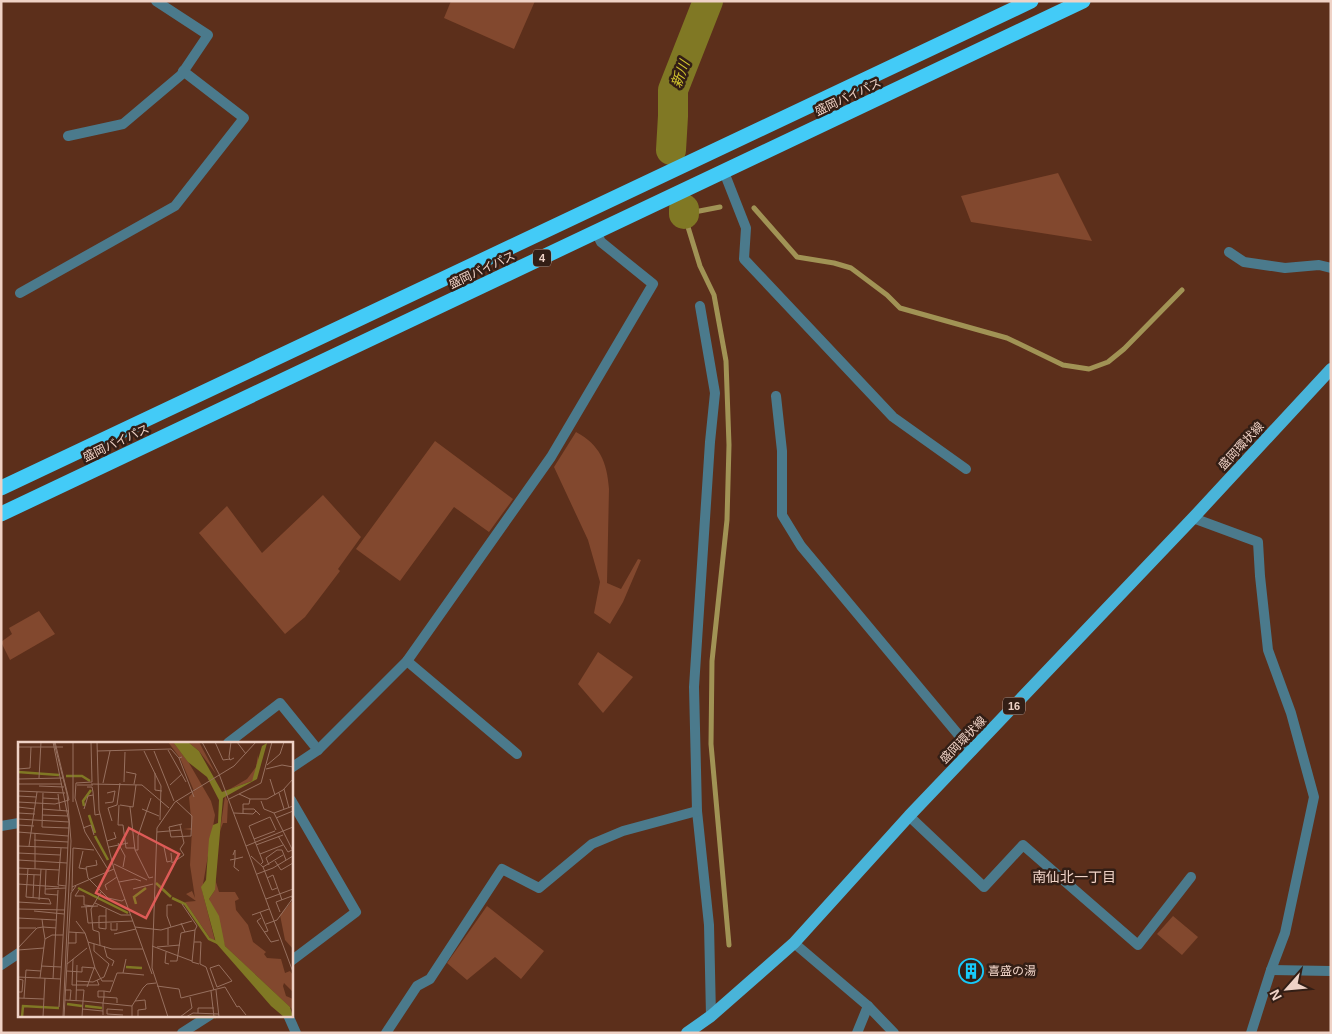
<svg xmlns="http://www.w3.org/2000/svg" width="1332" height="1034" font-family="Arial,'Noto Sans JP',sans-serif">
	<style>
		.green { fill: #82482e }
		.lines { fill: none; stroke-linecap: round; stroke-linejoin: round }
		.stream { stroke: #a19355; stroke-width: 5 }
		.river { stroke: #807824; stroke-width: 30 }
		.street { stroke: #4b7a8c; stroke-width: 10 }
		.primary { stroke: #49b4d9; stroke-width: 12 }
		.highway { stroke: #43cbf7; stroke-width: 15 }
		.labels { text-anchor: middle; stroke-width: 5; stroke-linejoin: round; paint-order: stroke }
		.shield { fill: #331e15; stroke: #b79c91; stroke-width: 1 }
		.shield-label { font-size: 11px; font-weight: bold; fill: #efd2c6 }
		.street-label { font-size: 12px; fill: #efd2c6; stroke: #331e15 }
		.poi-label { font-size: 12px; fill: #efd2c6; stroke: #331e15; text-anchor: start }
		.water-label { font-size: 14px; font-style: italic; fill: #d3c62f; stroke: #331e15 }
		.neighbourhood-label { font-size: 14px; fill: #efd2c6; stroke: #331e15 }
		.inset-river { fill: none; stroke: #807824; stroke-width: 2.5 }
		.inset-road { fill: none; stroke: #97705f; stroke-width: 1 }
		.view { fill: #de5b57; fill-opacity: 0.15; stroke: #de5b57; stroke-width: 2.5 }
		.inset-edge { fill: none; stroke: #efd2c6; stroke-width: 2.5 }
	</style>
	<rect width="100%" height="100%" fill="#5c2f1b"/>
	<g class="green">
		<polygon points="451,1 535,1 514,49 444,18"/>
		<polygon points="1058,173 1092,241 971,222 961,196"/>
		<path d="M576 432C600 445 607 462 609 489L607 583 621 589 638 559 641 560 623 602 610 624 594 613 600 582 588 540 554 467Z"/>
		<polygon points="435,441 513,499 489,532 454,507 400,581 356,549"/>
		<polygon points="323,495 361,537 338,569 340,571 305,617 285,634 199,533 227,506 262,553"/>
		<polygon points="39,611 55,634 10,660 1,642 12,634 9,628"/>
		<polygon points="598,652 633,677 603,713 578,684"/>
		<polygon points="487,906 544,951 521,979 495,957 467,980 447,963"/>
		<polygon points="1173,916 1198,937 1182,955 1157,934"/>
	</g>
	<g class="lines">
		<g class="stream">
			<polyline points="720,207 684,214 700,266 714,295 726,361 729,445 727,520 712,661 711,744 729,945"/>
			<polyline points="754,208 797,257 834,263 851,268 887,295 900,308 1007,338 1063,365 1089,369 1108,362 1124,349 1182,290"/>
		</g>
		<g class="river">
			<polyline points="671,150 673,116 673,90 708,1"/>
			<polyline points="684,209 684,214"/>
		</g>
		<g class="street">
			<polyline points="68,136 123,124 181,75 208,35 156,1"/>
			<polyline points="724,172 746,228 744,259 893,417 966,469"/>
			<polyline points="1229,252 1244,262 1285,268 1319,265 1331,268"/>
			<polyline points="20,293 175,206 244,118 183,71"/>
			<polyline points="700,306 715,393 710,442 694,687 697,811 709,925 711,1016"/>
			<polyline points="776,396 782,451 782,515 801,546 972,751"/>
			<polyline points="1193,518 1258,542 1260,576 1268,650 1291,713 1314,797 1285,933 1271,970 1251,1033"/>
			<polyline points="407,661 517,754"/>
			<polyline points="228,743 280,703 318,750"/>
			<polyline points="291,768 318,750 407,661 551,457 653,284 601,242 596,232"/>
			<polyline points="291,800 356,912 291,961"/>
			<polyline points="909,816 984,887 1023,845 1138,945 1191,877"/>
			<polyline points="1,826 19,823"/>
			<polyline points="794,943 868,1006 894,1033"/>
			<polyline points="1,965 19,953"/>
			<polyline points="1271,970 1331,971"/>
			<polyline points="288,1015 296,1033"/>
			<polyline points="182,1033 210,1015"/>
			<polyline points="386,1033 417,986 430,979 502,869 539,888 592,844 623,831 697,811"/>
			<polyline points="857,1033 868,1006"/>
		</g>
		<polyline class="primary" points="687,1033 711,1016 794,943 909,816 1193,518 1331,369"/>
		<g class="highway">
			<polyline points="1,488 1031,1"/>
			<polyline points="1,514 1083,1"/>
		</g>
	</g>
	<defs>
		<symbol id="building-ring" viewBox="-11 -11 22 22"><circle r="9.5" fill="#331e15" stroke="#17cafb" stroke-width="1.5"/><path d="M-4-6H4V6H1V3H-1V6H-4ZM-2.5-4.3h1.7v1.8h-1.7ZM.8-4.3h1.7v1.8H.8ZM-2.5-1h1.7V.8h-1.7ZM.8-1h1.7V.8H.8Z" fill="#17cafb"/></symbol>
	</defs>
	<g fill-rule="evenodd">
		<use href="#building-ring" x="957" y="957" width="28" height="28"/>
	</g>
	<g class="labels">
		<g class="shield">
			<rect x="533" y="249.5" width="18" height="17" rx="4"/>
			<rect x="1003" y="697.5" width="22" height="17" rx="4"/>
		</g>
		<g class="shield-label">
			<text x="542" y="262">4</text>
			<text x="1014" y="710">16</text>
		</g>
		<g class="street-label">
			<text transform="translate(848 97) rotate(-25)" y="4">盛岡バイパス</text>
			<text transform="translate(482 270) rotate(-25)" y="4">盛岡バイパス</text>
			<text transform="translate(116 443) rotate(-25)" y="4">盛岡バイパス</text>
			<text transform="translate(1241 446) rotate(-47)" y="4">盛岡環状線</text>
			<text transform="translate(963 740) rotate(-46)" y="4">盛岡環状線</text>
		</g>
		<g class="poi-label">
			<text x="988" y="975">喜盛の湯</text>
		</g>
		<g class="water-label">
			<text transform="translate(680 74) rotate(-70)" y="5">新川</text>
		</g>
		<g class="neighbourhood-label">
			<text x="1074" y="882">南仙北一丁目</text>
		</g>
	</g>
	<g transform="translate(18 742)">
		<rect width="275" height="275" fill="#5c2f1b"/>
		<path d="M150 0H155L171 21 193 59 197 73 184 148 197 199 192 196 167 160 178 159 168 152 174 149 177 156 172 123 174 88 165 87 174 86 171 55 176 49 162 16ZM170 0H181L198 32 181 9ZM240 13 241 24 234 39 212 47 229 37 238 25ZM207 54 210 59 209 81H205L202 89ZM197 137 201 150H217L221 157 217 159 218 168 230 183 235 200 248 210 246 212 249 216 263 217 267 231 272 229 275 233V250L266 241 265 244 268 254 275 257V268L207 204 191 157 197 148ZM275 158V207L267 198 262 173Z" fill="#82482e"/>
		<path d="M155 0H170L181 9 204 50 234 39 244 4 249 1 239 37 205 56 197 148 191 157 201 174 207 204 272 265 275 275H266L253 264 198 201 183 145 188 138 191 97 195 83 200 81 201 58 189 35 170 20Z" fill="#807824"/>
		<path class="inset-river" d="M0 30 41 33M48 34H64L72 39M66 64 65 59 73 48M71 73 77 91M77 94 90 118M138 141 153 155M60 146 110 171M154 156 167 162 191 197 200 201M118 162 116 155 128 146M108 225 124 226M49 262 64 264M67 264 84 266M4 275 5 264 41 266M172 275H198"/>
		<path class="inset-road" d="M35 0 51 80 48 144 40 143 43 106M36 0 49 52 53 99 45 275M73 0 74 40 58 41 57 56 67 90 91 129M79 0 81 68 96 127 134 232M184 0 201 32M197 0 205 18 212 17M213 0 211 15 212 18 216 16M219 0 228 12M0 5H45M150 8 168 40M79 9 153 7 161 16 164 15M126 9 143 44 142 78M136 9 156 59M161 16 176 55M249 23 262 12 266 0M0 27 12 26 13 5M248 27 264 23 275 25M108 30 118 32 116 42M137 31V48L144 49M201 32 275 230M21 36 23 0M0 37 45 36M252 37 257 53M106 40 107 10M85 41 92 9M0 42H44M73 42 124 43 151 66M59 43H75M152 43 164 32M21 44 46 45M69 45H74L75 50 77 73 82 72M266 47 271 66M0 49 47 51M25 51 24 85 51 86M261 51 266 67M40 52 42 68M221 52 232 57H249L265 48 275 37M0 54 18 55M25 56 41 57M211 57 243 41 254 0M158 59 174 74 173 94 153 95 151 85 164 82M243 59 246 67 256 71 275 64M0 60 37 62 51 58 37 0M55 60V0M87 61 95 60 97 49 89 51M101 63 100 83H105L108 106H117M102 63 115 65 118 43M0 65 17 67M112 65 117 108 131 136 135 135M24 67 50 69M66 67 70 54 75 53M124 67 141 74M225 67H236L242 73M0 71 17 72M216 71 235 72 238 69M225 71V62H231L232 57M256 71 275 109M24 73 50 74M258 76 275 69M0 77 51 80M94 79 90 66 99 63 102 41M0 83 16 84M65 86 73 83 76 93M0 90 50 94M139 90 163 88M17 91V127M260 94 270 110 274 108M236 97 257 89M16 98 50 100M89 99 98 96 96 90M100 101 107 114 105 125M238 103 265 93M0 104 50 106M11 104 19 50M228 104 275 85M91 105 110 101M146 105 149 120 153 119M117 108H120V94L133 56M65 109 61 126 68 127M0 111 42 113M153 111 154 121 166 113 162 107 166 101 162 83M242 112 265 103M215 113 217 108V117L225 115M233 114 245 125 254 148 259 146M0 118 49 121M78 118 79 123 68 125 70 136 90 156 104 159 107 157M212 118 217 117 216 125 221 129M257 119 263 128 275 121M96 122 129 138M243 122 245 120 231 84 252 75 258 88M251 123 248 116 259 108H264L268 118M245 125 265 113M0 126 41 128M28 128 27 152 40 153M0 132 23 133M239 132 255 126 275 114M249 136 255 133 264 158M101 140 117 137 123 139M0 142 41 145M54 145 96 127M27 147 48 146M115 147 135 142M61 148 57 154H66V163L75 164M89 148 87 143 99 135M54 149 55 106 76 108M8 155 10 126M15 156 16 133M248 157 275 147M21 158 23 127M0 160 33 162 31 157 8 155M77 161 103 173H112M164 162 179 184 177 188M63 165 80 164M68 165 70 181 115 179M0 167 47 168M88 167V187L81 186V174H88M16 169 46 172M242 170 250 189 246 190M262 170 258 160 274 154V156M234 173 251 167M0 176 38 178M243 176 239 179 253 200 261 198M58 179 67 191M93 181V188H99V181M163 181 167 190 177 188 176 200H183L182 222 188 225 196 248M248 182 259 178 275 156M117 185 143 188 174 179M153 185 149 174V163H154M0 186H18M51 190 67 191 70 200 94 207H125M96 192 118 187M27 197 34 193H45M70 200 77 226M176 200 174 220 181 222M50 201H58V190M82 203 81 190 75 188 73 167 83 150M150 203V186M86 204 89 215 96 219 94 224M134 204 174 219M139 205 162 203M0 206 19 186 25 185 24 177M0 208 26 206M148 210 147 221 151 222M55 217 54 243H81L79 238M108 217 105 231 126 233M152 219H159L163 191 167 190M49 222 69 206M201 223 214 239 199 245 192 226ZM23 224 43 225M49 229 64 230V225L77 226 84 239H95M0 235 43 237M22 236 27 197 25 185 38 186M0 237 5 238 4 250H0M35 237 40 148M58 239 75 240 86 235 91 222 76 209V202M139 244 161 247 163 256 207 245 219 265 221 264 228 273M69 245 76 226M48 248H53L52 258M198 248 201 275M86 249 92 250 99 231H105M193 249 196 275M0 256 26 257M6 256 8 228 23 229M47 258 65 259 66 248H58M58 259 59 223M117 259 127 258 128 267 120 268V275M41 265 48 144M64 267 85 269M180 271V266H196M85 273V261L86 255V249H80V255H86L99 256V261M105 273 89 272V267L105 268M25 275 27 236M46 275 53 151 58 144M64 275 65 259 114 264M114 275V264L125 246 129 242 138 241M150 275 134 226 139 86 157 60 216 24 238 0M162 275 174 266 172 255M168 275 175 271 201 272"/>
		<path class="view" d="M111 86 161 112 128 176 78 151Z"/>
		<rect width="275" height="275" class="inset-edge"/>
	</g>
	<rect width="1332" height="1034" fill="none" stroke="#efd2c6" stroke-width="5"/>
	<g transform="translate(1287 989) rotate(243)" stroke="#331e15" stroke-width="4" paint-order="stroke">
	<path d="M0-4L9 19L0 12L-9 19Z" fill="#efd2c6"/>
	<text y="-8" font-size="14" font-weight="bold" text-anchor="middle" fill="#efd2c6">N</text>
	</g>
</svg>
